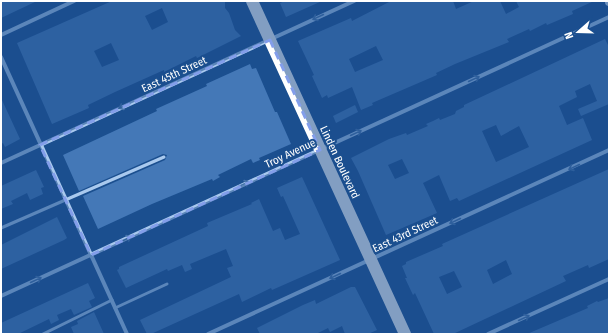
<svg xmlns="http://www.w3.org/2000/svg" width="610" height="335" font-family="'Fira Sans Condensed',sans-serif">
	<style>
		.building { fill: #4478b7; fill-rule: evenodd }
		.lines { fill: none; stroke-linecap: round; stroke-linejoin: round }
		.lane { stroke: #a9c9ee; stroke-width: 3 }
		.street { stroke: #a9c9ee; stroke-width: 4 }
		.secondary { stroke: #d6e6fa; stroke-width: 8 }
		.highway { stroke: #fff; stroke-width: 12 }
		.oneway { stroke: #4674ac }
		.marked { fill: none; stroke: #839eea; stroke-width: 3; stroke-dasharray: 8 5; stroke-linejoin: round }
		.labels { text-anchor: middle; stroke-width: 4; stroke-linejoin: round; paint-order: stroke }
		.street-label { font-size: 11px; fill: #fff; stroke: #1b4f8f }
	</style>
	<rect width="100%" height="100%" fill="#1b4f8f"/>
	<g class="building">
		<polygon points="1,1 37,1 1,18"/>
		<path d="M112 1H225V8L229 13 235 30 241 36 197 58 196 56 164 72V70L115 92 88 105 89 108 52 124 17 43ZM162 8 168 22 152 30 145 16ZM111 43 119 60 102 67 94 51Z"/>
		<polygon points="285,1 322,1 286,17 280,3"/>
		<path d="M391 1H453L456 9 474 1H500L506 14 519 7 516 1H594L572 11 573 14 547 25 546 23 530 31 529 29 507 39 509 42 455 64 436 73 437 75 372 103 373 105 361 110 352 87 328 98 327 95 322 98 312 76 314 75 298 41 351 18 352 21ZM376 46 383 60 355 72 349 59Z"/>
		<path d="M605 39 609 47V104L581 116 578 109 597 101 590 84 575 91 577 97 559 106 567 125 583 118 592 140 459 201 457 198 450 201 439 175 423 183 437 213 386 235 358 171 351 158 389 139 406 133 407 135 428 126 426 124 433 121 439 118 440 120 455 114 456 111 464 107V105ZM496 125 501 136 519 126 529 147 496 162 482 131ZM402 159 409 173 395 179 388 165Z"/>
		<polygon points="250,64 252,69 256,68 275,112 277,112 291,144 259,158 260,160 253,163 251,159 218,175 220,177 213,181 212,179 152,204 98,229 83,196 165,160 167,155 163,154 79,191 63,155 157,111 156,109 207,86 206,84"/>
		<polygon points="1,98 20,139 5,147 3,143 1,144"/>
		<polygon points="355,105 358,112 336,123 333,116"/>
		<path d="M609 169V259L589 268 588 265 563 276 566 281 453 334H434L415 293 413 295 405 278H407L402 266 406 264V262L443 246 442 244ZM506 260 512 274 493 284 487 270ZM454 271 462 287 447 294 439 277Z"/>
		<polygon points="36,170 44,187 41,188 43,194 30,200 27,193 11,201 13,204 1,209 1,186"/>
		<polygon points="302,177 340,260 272,290 271,288 242,302 239,294 151,334 147,334 140,320 231,277 227,268 233,266 226,249 190,264 192,269 185,272 182,265 168,271 167,269 126,288 117,270 119,269 119,267 208,226 207,223 252,204 251,203 259,199 273,231 280,228 285,240 300,234 283,196 281,197 277,188"/>
		<polygon points="57,217 67,238 64,240 1,269 1,245"/>
		<polygon points="88,283 95,298 89,301 92,307 74,315 71,309 57,315 59,320 51,324 49,319 18,334 1,334 1,323"/>
		<polygon points="351,287 355,287 377,330 368,334 345,334 342,326 330,332 328,328 316,334 260,334 257,328 303,305 315,300 316,304"/>
		<polygon points="609,298 609,334 527,334 588,308 587,306 597,301 598,302"/>
		<polygon points="94,312 104,334 74,334 71,327 78,324 77,321"/>
	</g>
	<g class="lines">
		<g class="lane">
			<polyline points="1,228 164,157"/>
			<polyline points="115,308 167,284"/>
			<polyline points="43,334 112,300"/>
		</g>
		<g class="street">
			<polyline points="1,35 74,1"/>
			<polyline points="1,57 127,334"/>
			<polyline points="1,163 354,1"/>
			<polyline points="1,296 609,17"/>
			<polyline points="208,334 609,150"/>
			<polyline points="488,334 609,279"/>
		</g>
		<polyline class="secondary" points="609,1 609,2"/>
		<polyline class="highway" points="252,1 405,334"/>
	</g>
	<defs><path id="oneway-shaft" d="M-6 0H5M1.5-3L5.5 0L1.5 3" fill="none" stroke-width="1.6" stroke-linecap="round" stroke-linejoin="round"/></defs>
	<g class="oneway">
		<use href="#oneway-shaft" transform="translate(318 17) rotate(155)"/>
		<use href="#oneway-shaft" transform="translate(474 79) rotate(-25)"/>
		<use href="#oneway-shaft" transform="translate(124 106) rotate(155)"/>
		<use href="#oneway-shaft" transform="translate(356 133) rotate(-25)"/>
		<use href="#oneway-shaft" transform="translate(574 167) rotate(155)"/>
		<use href="#oneway-shaft" transform="translate(244 184) rotate(-25)"/>
		<use href="#oneway-shaft" transform="translate(455 221) rotate(155)"/>
		<use href="#oneway-shaft" transform="translate(126 239) rotate(-25)"/>
		<use href="#oneway-shaft" transform="translate(335 276) rotate(155)"/>
		<use href="#oneway-shaft" transform="translate(36 280) rotate(-25)"/>
		<use href="#oneway-shaft" transform="translate(524 318) rotate(-25)"/>
	</g>
	<path d="M0 0H610V335H0ZM270 40 320 150 91 255 40 145Z" fill="#1b4f8f" fill-opacity=".55" fill-rule="evenodd"/>
	<path class="marked" d="M270 40 320 150 91 255 40 145Z"/>
	<g class="labels">
		<g class="street-label">
			<text transform="translate(174 74) rotate(-25)" y="4">East 45th Street</text>
			<text transform="translate(290 153) rotate(-25)" y="4">Troy Avenue</text>
			<text transform="translate(340 162) rotate(65)" y="4">Linden Boulevard</text>
			<text transform="translate(405 234) rotate(-25)" y="4">East 43rd Street</text>
		</g>
	</g>
	<rect width="610" height="335" fill="none" stroke="#ffffff" stroke-width="4"/>
	<g transform="translate(578 32) rotate(250)" stroke="#1b4f8f" stroke-width="3" paint-order="stroke">
	<path d="M0-3L7 15L0 10L-7 15Z" fill="#ffffff"/>
	<text y="-6" font-size="11" font-weight="bold" text-anchor="middle" fill="#ffffff">N</text>
	</g>
</svg>
